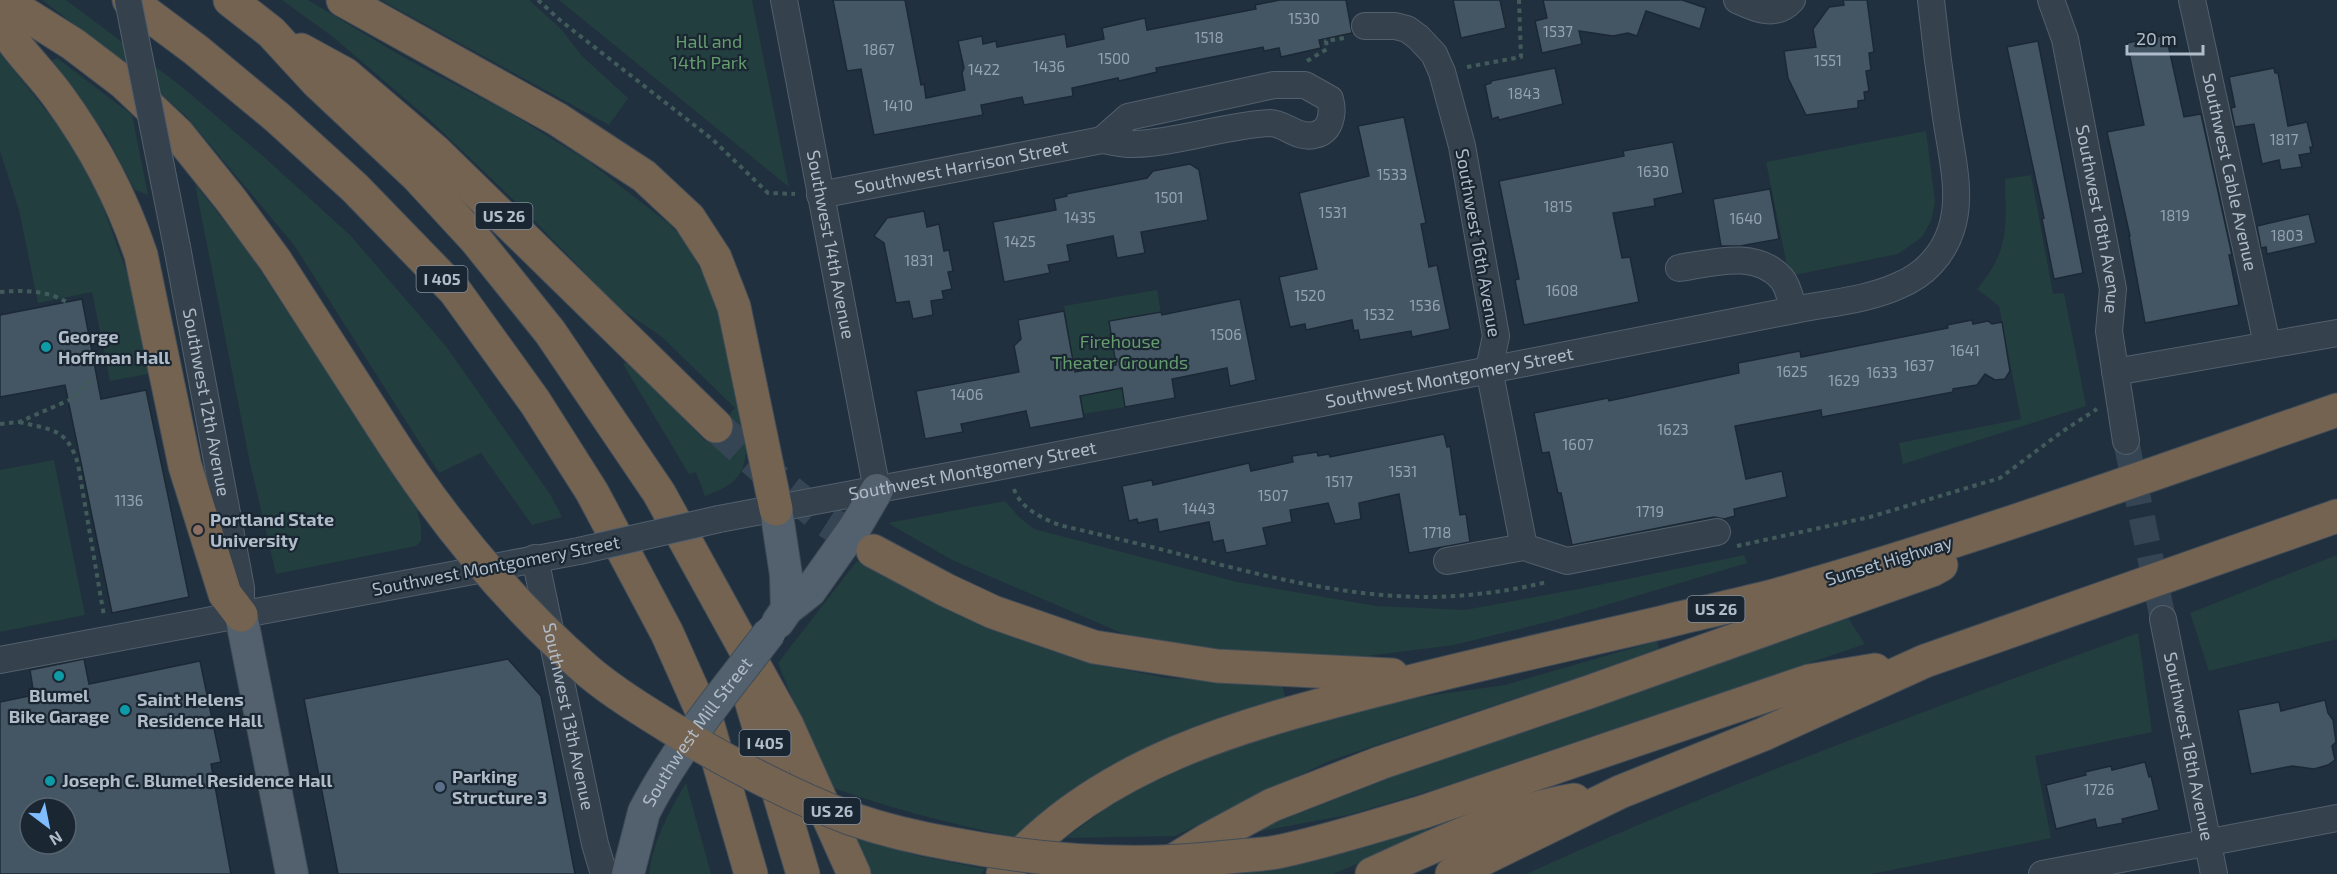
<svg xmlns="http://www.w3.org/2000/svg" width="2337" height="874" font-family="'Exo 2',sans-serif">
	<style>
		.green { fill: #233e3f }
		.building { fill: #445664; stroke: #1c2935; stroke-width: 1.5; fill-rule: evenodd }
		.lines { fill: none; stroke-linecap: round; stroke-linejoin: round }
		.minor-tunnel { stroke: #364553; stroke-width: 26; stroke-dasharray: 26 13; stroke-linecap: butt }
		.highway-tunnel { stroke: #364553; stroke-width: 33; stroke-dasharray: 33 16; stroke-linecap: butt }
		.minor-casing { stroke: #535f6c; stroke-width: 28 }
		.major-casing { stroke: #3e4b57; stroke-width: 34 }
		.highway-casing { stroke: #404c59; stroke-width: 35 }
		.path { stroke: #415b5b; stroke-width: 4; stroke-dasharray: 4.5 4.5; stroke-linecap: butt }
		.minor { stroke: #35424e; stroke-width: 26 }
		.major { stroke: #53616e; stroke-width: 32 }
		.highway { stroke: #746351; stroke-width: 33 }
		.minor-bridge-casing { stroke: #535f6c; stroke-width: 28; stroke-linecap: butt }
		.major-bridge-casing { stroke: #3e4b57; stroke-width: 34; stroke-linecap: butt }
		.highway-bridge-casing { stroke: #404c59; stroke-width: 35; stroke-linecap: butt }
		.minor-bridge { stroke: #35424e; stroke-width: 26 }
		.major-bridge { stroke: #53616e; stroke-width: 32 }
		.highway-bridge { stroke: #746351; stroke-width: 33 }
		.culture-dot { fill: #0f9aa8; stroke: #1a2732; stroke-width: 2 }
		.education-dot { fill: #8d6e63; stroke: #1a2732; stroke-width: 2 }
		.service-dot { fill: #5c6f8a; stroke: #1a2732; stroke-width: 2 }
		.labels { text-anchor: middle; stroke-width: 4.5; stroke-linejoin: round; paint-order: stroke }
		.number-label { font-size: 15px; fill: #95a2b0 }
		.shield { fill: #1a2732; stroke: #838f9c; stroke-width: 1.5 }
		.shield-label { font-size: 16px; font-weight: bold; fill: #b0bcc9 }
		.park-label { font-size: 18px; fill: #659c6d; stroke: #1a2732 }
		.street-label { font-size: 18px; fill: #b0bcc9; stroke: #1a2732 }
		.poi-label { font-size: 18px; font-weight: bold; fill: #b0bcc9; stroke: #1a2732; text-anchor: start }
	</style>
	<rect width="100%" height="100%" fill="#21303e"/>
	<g class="green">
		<polygon points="42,0 66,0 181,86 264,157 350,235 445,345 550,494 562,517 532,525 481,453 439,473 294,245 186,116 119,58"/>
		<path d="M282 0H308L403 57 510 113 588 161 668 223 683 238 712 290 721 323 746 445C746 478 733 485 705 496L696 472 689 474 623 364 628 361 706 442 735 408 662 337 618 307 521 207 431 121 333 37Z"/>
		<polygon points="381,0 529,0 561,29 582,56 628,98 609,125"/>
		<polygon points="559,0 752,0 789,187"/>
		<polygon points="0,53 64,133 98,193 139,306 153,373 110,381 92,292 38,303 19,210 0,151"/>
		<polygon points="57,58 132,115 148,195 135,190 105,133 52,67 51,61"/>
		<polygon points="1926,131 1935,202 1931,221 1922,237 1898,254 1789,276 1766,162"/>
		<path d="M2031 175 2053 294 2064 293 2086 406 1903 464 1899 443 2021 419 1999 306 1977 289C2010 250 2006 227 2005 179Z"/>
		<polygon points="195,184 245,247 417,509 421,526 421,541 416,546 276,574 250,463"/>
		<polygon points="1157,290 1175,399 1082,414 1064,306"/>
		<polygon points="54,460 85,615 0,632 0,470"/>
		<polygon points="1005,501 1019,517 1034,529 1237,582 1376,606 1465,610 1589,587 1744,555 1747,563 1559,619 1454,645 1359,657 1236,652 1138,640 952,560 888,523"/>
		<polygon points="2337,555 2337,639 2209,671 2190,613"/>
		<path d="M857 561 987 628 1084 662 1167 678 1282 685 1286 700 1054 804 1014 837C951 824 889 808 828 786L778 663Z"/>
		<polygon points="1846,615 1865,644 1433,790 1348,815 1239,835 1295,809"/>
		<path d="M2138 633 2152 732 2035 756 2051 838 1871 874H1526C1726 784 1932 708 2138 633Z"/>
		<polygon points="1657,641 1659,650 1329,761 1175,836 1066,838 1119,798 1173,764 1385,702 1505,685"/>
		<path d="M686 783 711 874H649C653 841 669 812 686 783Z"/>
		<polygon points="1426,827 1429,834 1333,874 1221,874"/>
		<polygon points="853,836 919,856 985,869 981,874 870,874"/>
	</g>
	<g class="building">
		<polygon points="833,0 905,0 921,85 924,84 926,98 965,90 962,73 964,68 958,41 982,36 983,44 996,41 997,47 1065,34 1067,47 1104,39 1102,28 1145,18 1147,30 1256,9 1255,5 1280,0 1346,0 1352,33 1319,40 1321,48 1281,57 1279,48 1264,51 1263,47 1156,68 1157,72 1119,81 1118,78 1072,88 1073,96 1024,105 1022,97 981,105 983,115 874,135 861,69 847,71"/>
		<polygon points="1453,0 1500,0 1506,28 1461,38"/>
		<polygon points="1543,0 1682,0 1706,8 1700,29 1646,11 1637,36 1628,33 1613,36 1579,31 1582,44 1542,53 1535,21 1547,18"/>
		<polygon points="1843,0 1867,0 1874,52 1869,53 1871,70 1866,71 1869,91 1864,92 1865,100 1858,101 1858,108 1806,115 1788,78 1784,51 1816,47 1813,29 1829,7 1844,5"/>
		<polygon points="2166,35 2184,117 2201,114 2232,255 2229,255 2239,305 2145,323 2129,236 2130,236 2107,132 2144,125 2127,43"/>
		<polygon points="2038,41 2083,273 2054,279 2042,219 2044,218 2007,47"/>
		<polygon points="1555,68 1563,104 1499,120 1498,117 1492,119 1485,85 1491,83 1491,81"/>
		<polygon points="2274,68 2275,73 2278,73 2288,126 2307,122 2313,147 2310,147 2311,153 2299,155 2302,167 2281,170 2279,160 2262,164 2254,124 2235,127 2231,108 2235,107 2229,77"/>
		<polygon points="1404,117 1426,223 1421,224 1429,267 1437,265 1450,329 1412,337 1411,331 1360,340 1358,330 1354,331 1352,320 1306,330 1305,324 1290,327 1279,277 1317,269 1299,193 1369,176 1358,126"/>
		<polygon points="1673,142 1683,193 1654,199 1655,206 1613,213 1622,258 1630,257 1639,302 1524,325 1515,280 1519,279 1499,181 1624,156 1623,151"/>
		<polygon points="1190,164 1199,170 1208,220 1141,232 1145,253 1117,258 1113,236 1067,245 1070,261 1048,265 1050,273 1004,282 993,222 1056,210 1054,199 1067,196 1066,194 1147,178 1153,171"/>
		<polygon points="1770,189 1779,239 1740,246 1721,246 1713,199"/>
		<polygon points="924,211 927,227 939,224 944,251 949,250 953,271 948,272 952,289 942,291 944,299 931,301 933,315 913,319 909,301 896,303 884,243 874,236 887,218"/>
		<polygon points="2309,214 2316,243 2267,254 2266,247 2261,248 2257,226"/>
		<polygon points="82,299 101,399 146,390 189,597 112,613 65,385 0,397 0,315"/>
		<polygon points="1240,299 1256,380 1230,386 1227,368 1172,379 1175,398 1125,407 1122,388 1080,396 1084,418 1030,428 1026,411 961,424 963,432 925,439 916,391 1019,372 1014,346 1021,339 1018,320 1064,311 1075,372 1116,365 1109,321 1161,312 1162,315"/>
		<polygon points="1972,320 1973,324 1988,321 1992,324 2002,322 2010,371 2005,379 1995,380 1985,374 1977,385 1953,389 1953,392 1822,417 1821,410 1735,426 1746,479 1782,471 1787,497 1734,509 1735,516 1724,519 1714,517 1572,545 1561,493 1558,493 1549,452 1542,453 1534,413 1608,398 1609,401 1739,373 1738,363 1800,351 1801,357 1948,328 1947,325"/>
		<polygon points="1444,434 1447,447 1450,446 1460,515 1466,514 1470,542 1409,553 1399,494 1359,503 1361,519 1335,524 1328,503 1290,510 1292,522 1263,528 1267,545 1226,553 1223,540 1213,542 1209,522 1159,532 1157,519 1138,523 1137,519 1129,521 1122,486 1152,480 1153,485 1249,463 1251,471 1293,462 1292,456 1317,452 1318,456 1329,454 1330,457"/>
		<path d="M84 659 89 684 200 661 221 762 211 764 231 874H0V702L34 695 30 670ZM30 808H66V844H30Z"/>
		<polygon points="508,659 541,696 575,874 338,874 304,699"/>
		<polygon points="2325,700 2328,713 2333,720 2336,742 2332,746 2335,760 2328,765 2314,769 2292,766 2251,774 2238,710 2279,702 2281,711"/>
		<polygon points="2145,762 2149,777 2151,776 2159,810 2122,819 2123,823 2097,828 2095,819 2056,829 2046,785 2086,775 2085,772 2111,766 2112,770"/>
	</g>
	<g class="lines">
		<polyline class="minor-tunnel" points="2126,441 2163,619"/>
		<polyline class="highway-tunnel" points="716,426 785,488 824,519 873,551"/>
		<defs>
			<g id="minor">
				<path id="s1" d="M784 0 877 490"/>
				<path d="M1737 0C1756 9 1776 18 1792 0"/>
				<path id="s2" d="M2051 0 2065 39 2113 289 2109 331 2126 441"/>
				<path id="s3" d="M2192 0 2267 344"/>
				<polyline points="1365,26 1395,26 1407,29 1418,37 1434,54 1442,72 1462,146 1496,336 1489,369 1524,547"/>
				<path d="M1274 85H1305L1330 99C1334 113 1331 132 1314 135 1297 139 1285 123 1270 123 1226 125 1177 143 1134 144 1124 145 1112 141 1102 140L1128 117Z"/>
				<path id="s4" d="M820 195 1102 140"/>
				<path id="s5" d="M177 247 241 588V615"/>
				<path d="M1679 268C1712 263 1756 249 1782 279 1788 286 1791 301 1794 310"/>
				<polyline points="2115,372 2337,333"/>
				<path id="s6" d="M719 519 1007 465 1794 310C1829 303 1868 300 1900 285 1924 275 1943 255 1951 230 1963 195 1951 153 1946 117 1940 78 1935 39 1931 0"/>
				<path id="s7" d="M535 558 595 844 604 874"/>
				<polyline points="1447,561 1524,547 1567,561 1717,532"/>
				<path id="s8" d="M2163 619 2214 874"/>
				<polyline points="0,660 579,551"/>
				<polyline points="2042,874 2337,818"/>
			</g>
			<g id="major">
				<polyline points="776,509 786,575 787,609 778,622"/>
				<polyline points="787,609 810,591 856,526 877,490"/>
				<polyline points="241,615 292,874"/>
				<polyline points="628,874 644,812"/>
			</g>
			<g id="highway">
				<polyline points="3,0 73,44 123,82 178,134 231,200 275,260 383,428"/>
				<polyline points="129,0 196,50 278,118 355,188 455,291 535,402 592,492 667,633 708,725 751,874"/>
				<polyline points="230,0 271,32 317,82 417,176 476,240 550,332 659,493 787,725 854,874"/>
				<polyline points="343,0 557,119 644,176 689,218 715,258 734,307 776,509"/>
				<path d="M0 20C15 49 39 70 58 96 93 144 122 198 141 255L185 466 225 594 241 615"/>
				<polyline points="301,50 345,74 435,151 716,426"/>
				<polyline points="873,551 946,590 993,612 1094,647 1217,666 1392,675"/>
				<polyline points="745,680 803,874"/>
				<polyline points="1423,812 1809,681 1875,670"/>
				<polyline points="1163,867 1207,840 1272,805 1380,763 1589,692 1932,570 1941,565"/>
				<path d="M1003 874C1101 759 1249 723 1389 687 1482 663 1575 643 1668 621 1703 612 1738 605 1773 596 1964 542 2150 475 2337 410"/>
				<path d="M1372 874C1434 846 1506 811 1574 800"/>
				<polyline points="1452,874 1620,792 1764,734 1925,661 2337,516"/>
			</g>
		</defs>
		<use href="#minor" class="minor-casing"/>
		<use href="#major" class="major-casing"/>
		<use href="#highway" class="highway-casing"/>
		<g class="path">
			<polyline points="538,0 561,21 712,139 768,193 795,194"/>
			<polyline points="1307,61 1327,49 1326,41 1344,38"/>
			<polyline points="1467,67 1521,57 1519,0"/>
			<path d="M0 292C23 290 48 290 68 303"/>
			<path d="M19 422C52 430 67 428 78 464L104 616"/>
			<polyline points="0,424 19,422 74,398 92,380"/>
			<path d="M1014 489C1020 508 1042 518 1059 525 1102 535 1145 545 1187 556 1267 577 1351 598 1434 597 1472 596 1510 591 1547 582"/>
			<polyline points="1737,546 1870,517 2000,478 2063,431 2097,409"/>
		</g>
		<use href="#minor" class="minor"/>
		<use href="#major" class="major"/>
		<use href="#highway" class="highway"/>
		<defs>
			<g id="minor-bridge">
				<polyline points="128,0 177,247"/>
				<polyline points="579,551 719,519"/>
			</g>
			<g id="major-bridge">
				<path id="s9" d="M644 812C677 747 726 690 770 632"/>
			</g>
			<path id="highway-bridge" d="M383 428C440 518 507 601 589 672 618 696 652 716 684 736 738 768 793 797 852 819 884 830 918 838 952 844 1045 862 1134 868 1228 857 1244 855 1261 855 1277 852 1326 842 1374 826 1423 812"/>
		</defs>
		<use href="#minor-bridge" class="minor-bridge-casing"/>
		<use href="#major-bridge" class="major-bridge-casing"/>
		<use href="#highway-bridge" class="highway-bridge-casing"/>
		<use href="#minor-bridge" class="minor-bridge"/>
		<use href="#major-bridge" class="major-bridge"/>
		<use href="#highway-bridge" class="highway-bridge"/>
	</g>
	<g class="culture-dot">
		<circle cx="46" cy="347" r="6"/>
		<circle cx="59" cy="676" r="6"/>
		<circle cx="125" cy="710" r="6"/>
		<circle cx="50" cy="781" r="6"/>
	</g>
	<circle class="education-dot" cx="198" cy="530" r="6"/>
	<circle class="service-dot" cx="440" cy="787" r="6"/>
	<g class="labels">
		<g class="number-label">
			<text x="1304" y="24">1530</text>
			<text x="1558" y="37">1537</text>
			<text x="1209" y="43">1518</text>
			<text x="879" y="55">1867</text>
			<text x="1114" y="64">1500</text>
			<text x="1828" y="66">1551</text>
			<text x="1049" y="72">1436</text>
			<text x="984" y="75">1422</text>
			<text x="1524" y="99">1843</text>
			<text x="898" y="111">1410</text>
			<text x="2284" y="145">1817</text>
			<text x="1653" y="177">1630</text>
			<text x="1392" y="180">1533</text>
			<text x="1169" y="203">1501</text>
			<text x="1558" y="212">1815</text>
			<text x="1333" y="218">1531</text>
			<text x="2175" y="221">1819</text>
			<text x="1080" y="223">1435</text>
			<text x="1746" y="224">1640</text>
			<text x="2287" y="241">1803</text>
			<text x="1020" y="247">1425</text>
			<text x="919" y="266">1831</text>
			<text x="1562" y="296">1608</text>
			<text x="1310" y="301">1520</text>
			<text x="1425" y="311">1536</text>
			<text x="1379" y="320">1532</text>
			<text x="1226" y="340">1506</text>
			<text x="1965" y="356">1641</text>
			<text x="1919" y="371">1637</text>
			<text x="1792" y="377">1625</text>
			<text x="1882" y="378">1633</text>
			<text x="1844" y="386">1629</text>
			<text x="967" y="400">1406</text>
			<text x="1673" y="435">1623</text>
			<text x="1578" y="450">1607</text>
			<text x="1403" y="477">1531</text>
			<text x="1339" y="487">1517</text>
			<text x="1273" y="501">1507</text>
			<text x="129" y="506">1136</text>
			<text x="1199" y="514">1443</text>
			<text x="1650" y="517">1719</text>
			<text x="1437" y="538">1718</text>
			<text x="2099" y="795">1726</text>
		</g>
		<g class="shield">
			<rect x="475.5" y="203" width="57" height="26" rx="4.5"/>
			<rect x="416.5" y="266" width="51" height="26" rx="4.5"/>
			<rect x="1687.5" y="596" width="57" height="26" rx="4.5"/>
			<rect x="739.5" y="730" width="51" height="26" rx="4.5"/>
			<rect x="803.5" y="798" width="57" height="26" rx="4.5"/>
		</g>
		<g class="shield-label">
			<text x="504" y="222">US 26</text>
			<text x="442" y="285">I 405</text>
			<text x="1716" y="615">US 26</text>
			<text x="765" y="749">I 405</text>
			<text x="832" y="817">US 26</text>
		</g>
		<g class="park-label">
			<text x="709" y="48">Hall and<tspan x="709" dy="21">14th Park</tspan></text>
			<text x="1120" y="348">Firehouse<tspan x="1120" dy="21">Theater Grounds</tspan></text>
		</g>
		<g class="street-label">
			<text dy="6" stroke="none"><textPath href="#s4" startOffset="144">Southwest Harrison Street</textPath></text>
			<text dy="6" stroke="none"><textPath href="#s3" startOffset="176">Southwest Cable Avenue</textPath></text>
			<text dy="6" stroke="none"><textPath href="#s2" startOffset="225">Southwest 18th Avenue</textPath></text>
			<text transform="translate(1478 243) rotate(80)" y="6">Southwest 16th Avenue</text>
			<text dy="6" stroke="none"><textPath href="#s1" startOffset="249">Southwest 14th Avenue</textPath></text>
			<text dy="6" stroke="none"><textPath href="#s6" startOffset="744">Southwest Montgomery Street</textPath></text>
			<text dy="6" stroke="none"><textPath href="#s5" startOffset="158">Southwest 12th Avenue</textPath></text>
			<text dy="6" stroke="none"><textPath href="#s6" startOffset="258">Southwest Montgomery Street</textPath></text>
			<text transform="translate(1889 561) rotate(-17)" y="6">Sunset Highway</text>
			<text transform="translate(496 566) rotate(-11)" y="6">Southwest Montgomery Street</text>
			<text dy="6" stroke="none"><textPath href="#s7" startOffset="162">Southwest 13th Avenue</textPath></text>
			<text dy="6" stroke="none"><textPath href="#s9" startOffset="96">Southwest Mill Street</textPath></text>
			<text dy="6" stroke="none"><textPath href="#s8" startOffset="130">Southwest 18th Avenue</textPath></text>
		</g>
		<g class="poi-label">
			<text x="58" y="343">George<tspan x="58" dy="21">Hoffman Hall</tspan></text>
			<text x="210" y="526">Portland State<tspan x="210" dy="21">University</tspan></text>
			<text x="59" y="702" text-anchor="middle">Blumel<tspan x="59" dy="21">Bike Garage</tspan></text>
			<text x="137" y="706">Saint Helens<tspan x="137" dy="21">Residence Hall</tspan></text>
			<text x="452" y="783">Parking<tspan x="452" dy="21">Structure 3</tspan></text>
			<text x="62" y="787">Joseph C. Blumel Residence Hall</text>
		</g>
	</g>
	<g transform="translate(48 826) rotate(148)"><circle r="28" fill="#1a2732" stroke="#56636e" stroke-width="1.5"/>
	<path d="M0-4.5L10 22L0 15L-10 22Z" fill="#80bdff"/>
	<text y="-9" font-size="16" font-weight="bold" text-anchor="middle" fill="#b0bcc9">N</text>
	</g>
	<path d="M2127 45v9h76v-9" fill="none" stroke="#b0bcc9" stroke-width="3"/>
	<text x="2136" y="45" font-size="18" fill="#b0bcc9" stroke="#1a2732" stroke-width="4.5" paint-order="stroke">20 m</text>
</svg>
